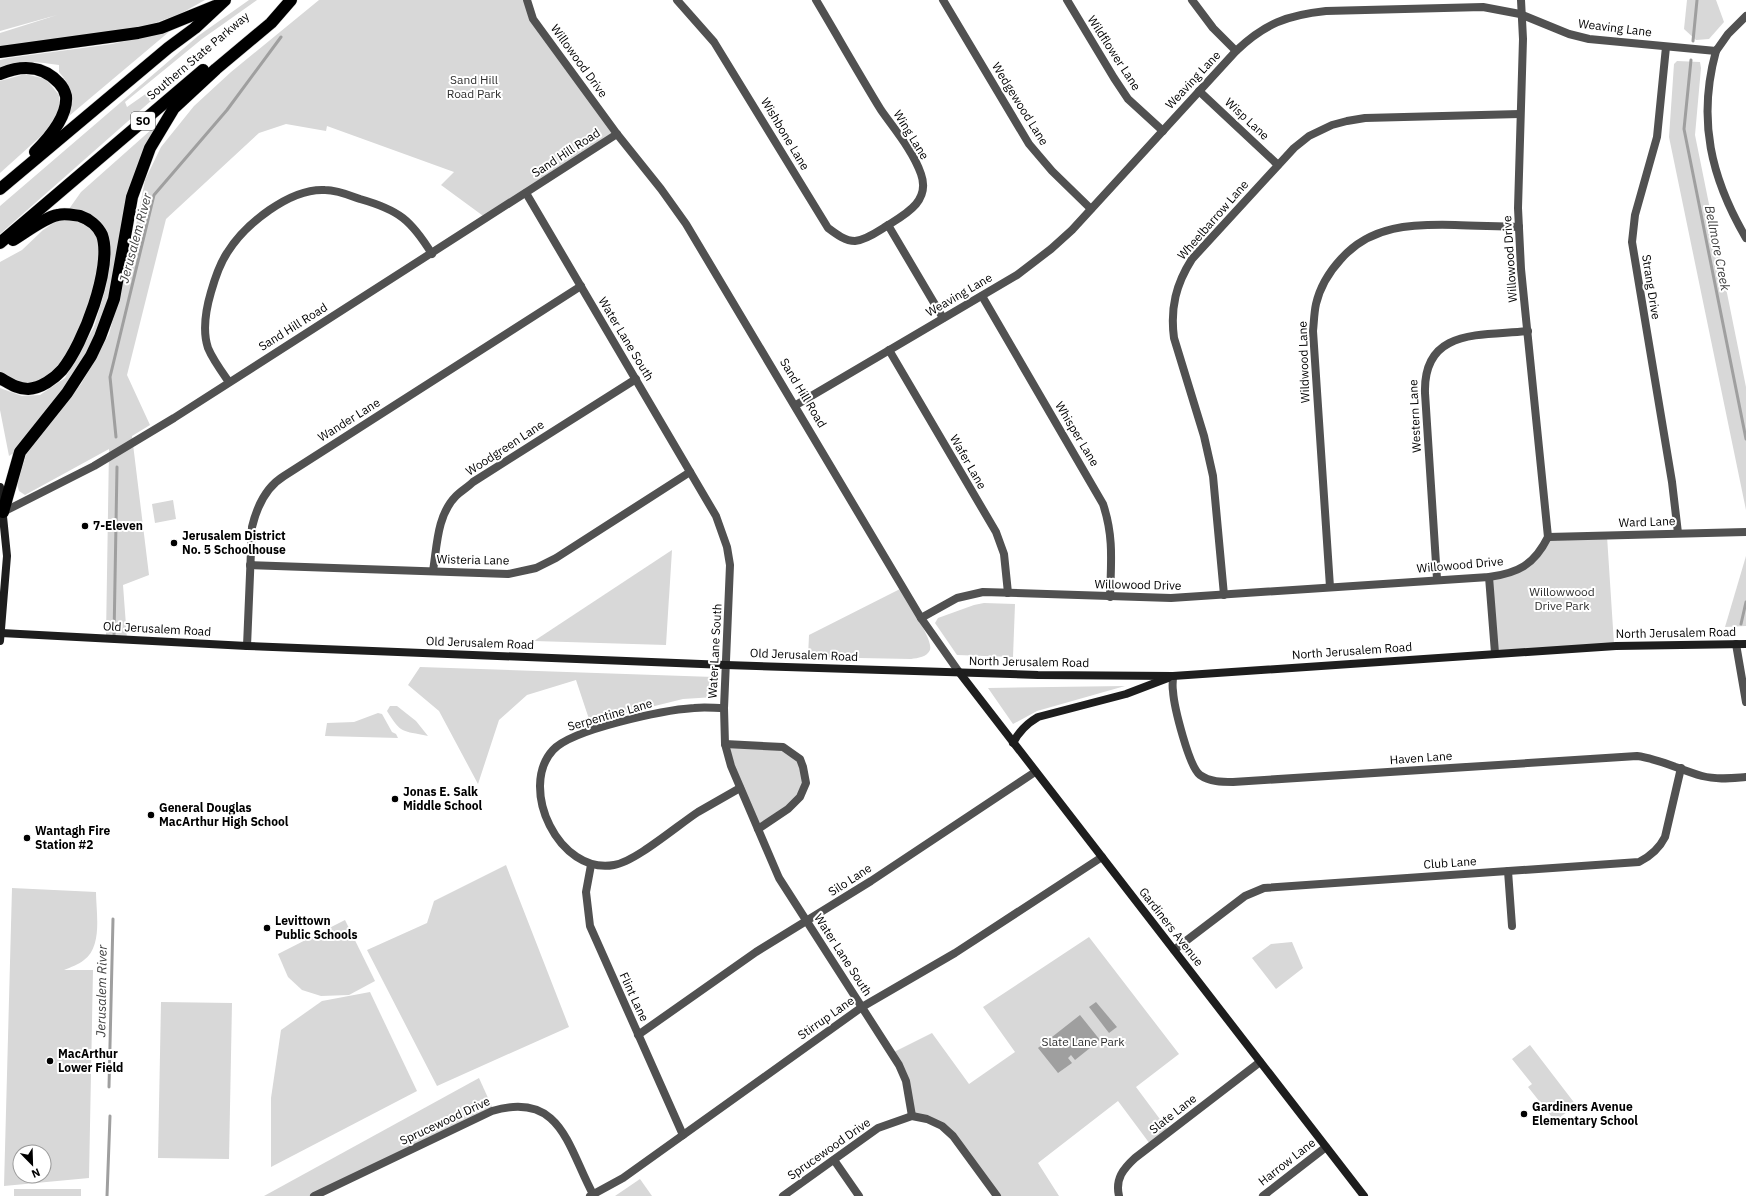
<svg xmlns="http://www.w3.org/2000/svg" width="1746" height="1196" font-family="'IBM Plex Sans',sans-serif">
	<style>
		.green { fill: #d8d8d8; fill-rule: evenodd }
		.water { fill: #9f9f9f }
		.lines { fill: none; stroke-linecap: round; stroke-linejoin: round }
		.stream { stroke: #9f9f9f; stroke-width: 3 }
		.motorway-casing { stroke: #dbdbdb; stroke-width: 13 }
		.minor { stroke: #515151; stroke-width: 8 }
		.secondary { stroke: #1e1e1e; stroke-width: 8 }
		.motorway { stroke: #000; stroke-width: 12 }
		.poi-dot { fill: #000; stroke: #fff; stroke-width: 1.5 }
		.labels { text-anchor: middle; stroke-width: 4; stroke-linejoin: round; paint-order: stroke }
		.shield { fill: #fff; stroke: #4c4c4c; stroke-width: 1 }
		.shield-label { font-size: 11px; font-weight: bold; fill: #000 }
		.street-label { font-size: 12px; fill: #000; stroke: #fff }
		.park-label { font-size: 12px; fill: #2f2f2f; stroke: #fff }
		.poi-label { font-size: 12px; font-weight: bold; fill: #000; stroke: #fff; text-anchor: start }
		.water-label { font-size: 13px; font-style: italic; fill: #404040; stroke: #fff }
	</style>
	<rect width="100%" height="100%" fill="#fff"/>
	<g class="green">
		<polygon points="0,0 205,0 180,14 138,29 0,49 0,33 57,15 0,31"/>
		<polygon points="249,0 257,0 202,39 125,102 127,107 211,48 0,234 0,206 198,36"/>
		<polygon points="319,0 527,0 528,8 616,134 486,218 441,185 454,172 327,126 326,131 286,124 259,133 166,219 127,375 150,425 132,436 149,575 123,585 127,639 106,637 109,449 25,495 19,491 17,484 26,455 47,425 81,384 109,334 130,256 145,180 161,147 194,106 231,72"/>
		<polygon points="1687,0 1716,0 1724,22 1709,39 1696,40 1684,29"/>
		<path d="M170 31 69 116C72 95 73 88 59 72V65C38 62 21 59 0 68V60L8 58 112 44Z"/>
		<polygon points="1677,61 1700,62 1701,68 1695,135 1746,387 1746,510 1669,137 1674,64"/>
		<polygon points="25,74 46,79 59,95 60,112 50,128 0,173 0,81"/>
		<polygon points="152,129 154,132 99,330 70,381 13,457 12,454 9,456 0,410 0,388 22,396 40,395 65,378 94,327 106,287 110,244 103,226 69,209 81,192"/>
		<polygon points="58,220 77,221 94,230 102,245 91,303 70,350 52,377 29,386 0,373 0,262 22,250 43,230"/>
		<polygon points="173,500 176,519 155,523 152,504"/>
		<polygon points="1607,536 1614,644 1495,652 1488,578 1515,572 1548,538"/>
		<polygon points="672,550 666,645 534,641"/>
		<polygon points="1746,556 1746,626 1725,627"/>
		<path d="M900 589C906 600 934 640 930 650 927 657 918 658 911 659L808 657 809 635Z"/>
		<polygon points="984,603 1015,604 1013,657 957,655 935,623 938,618 974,605"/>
		<polygon points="420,667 714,677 715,697 683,699 590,722 576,680 527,695 499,720 478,784 439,711 408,685"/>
		<polygon points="1125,686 1037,711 1013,724 988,688"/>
		<path d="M390 706H397L416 721 428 736C402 730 402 735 387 711Z"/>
		<polygon points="378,713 382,714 392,732 396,734 398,738 325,736 327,723 354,722"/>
		<polygon points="726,745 774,746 799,760 803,785 798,797 758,827"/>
		<polygon points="506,865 569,1027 437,1086 367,950 427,923 434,901"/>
		<path d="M12 888 96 892C96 912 103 946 84 960 78 965 71 967 64 970H93L89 1178 4 1186ZM20 1152H44V1176H20Z"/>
		<polygon points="345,920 375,981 349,995 321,996 302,990 288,977 278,954"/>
		<polygon points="1089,937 1179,1054 1136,1087 1168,1130 1150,1144 1118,1101 1038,1163 1059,1196 998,1196 954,1134 913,1115 907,1080 892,1053 932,1033 969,1084 1015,1052 983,1007"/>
		<polygon points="1292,942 1303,968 1276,989 1252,958 1271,944"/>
		<polygon points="370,992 417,1091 271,1167 271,1098 281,1030 322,1001"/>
		<polygon points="161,1002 232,1003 229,1159 158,1158"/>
		<polygon points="1530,1045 1576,1105 1555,1121 1528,1087 1532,1084 1512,1059"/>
		<polygon points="479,1078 493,1109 311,1196 264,1196"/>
		<polygon points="640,1179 652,1196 615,1196"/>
		<rect x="14" y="1189" width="67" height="7"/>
	</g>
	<g class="water">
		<polygon points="1096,1002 1117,1027 1109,1033 1089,1007"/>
		<polygon points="1080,1015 1100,1040 1075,1060 1071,1055 1068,1058 1072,1063 1058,1073 1038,1048"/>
	</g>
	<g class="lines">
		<g class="stream">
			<polyline points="1693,41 1697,0"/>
			<polyline points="1691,60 1684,129 1746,439"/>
			<polyline points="116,437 110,377 154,195 227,110 281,37"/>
			<polyline points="1741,624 1746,602"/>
			<polyline points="114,637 117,467"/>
			<polyline points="109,1087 113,919"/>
			<polyline points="107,1196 110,1116"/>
		</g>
		<defs>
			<g id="motorway">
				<polyline points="0,52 138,33 161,28 215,6"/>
				<path d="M0 74C21 65 43 65 59 83 62 86 65 92 66 96 68 116 48 139 35 152"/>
				<polyline points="0,189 168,48 195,28 225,0"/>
				<polyline points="0,243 203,70"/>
				<path d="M0 378C9 383 17 389 28 389 41 388 54 379 62 370 83 345 113 266 102 235 98 226 89 219 80 216 73 215 65 213 58 215 45 217 25 233 13 240"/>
				<polyline points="3,512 20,452 67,393 91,356 100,337 114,299 132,197 150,148 174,108 216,69 271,23 291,0"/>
			</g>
		</defs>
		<use href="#motorway" class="motorway-casing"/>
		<g class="minor">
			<polyline points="527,0 533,19 617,134 661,189 686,224 921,618 959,672"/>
			<path d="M677 0 714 42 828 228C836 234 845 241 855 241 866 240 877 232 885 227 904 215 931 202 921 174 913 151 895 130 881 110 859 74 838 37 816 0"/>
			<polyline points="943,0 1029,144 1052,171 1091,209"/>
			<polyline points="1067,0 1114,78 1128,99 1163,131"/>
			<polyline points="1192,0 1213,28 1236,51"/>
			<polyline points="1666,47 1657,137 1635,215 1632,242 1672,482 1678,533"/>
			<path d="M1716 51C1697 120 1711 178 1746 238"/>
			<polyline points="1199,91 1278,165"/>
			<polyline points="526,193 716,516 727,547 730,565 724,708 725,744 731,766 779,878 899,1065 906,1081 912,1116"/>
			<polyline points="888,225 943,318"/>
			<path d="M982 296 1103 504C1114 537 1111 562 1110 597"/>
			<polyline points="889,350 996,532 1004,554 1008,593"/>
			<path d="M229 382C222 372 213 360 208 348 202 330 206 309 211 292 215 278 219 265 227 253 245 224 290 188 325 190 337 190 349 195 360 199 399 210 411 220 432 254"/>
			<path d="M796 405 1017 275 1051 249 1072 230 1236 51C1264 24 1287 15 1326 11L1483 7 1520 14 1569 34 1589 39 1716 51 1728 34 1746 16"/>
			<polyline points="3,512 94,466 174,418 617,134"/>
			<polyline points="1548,537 1746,532"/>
			<polyline points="250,565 508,574 536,568 556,558 690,472"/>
			<path d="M433 571C437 546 437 515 456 496 461 491 468 487 473 482L636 379"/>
			<polyline points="1489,577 1495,653"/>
			<path d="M1437 579 1425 393C1423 328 1480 336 1528 331"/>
			<path d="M1330 587 1313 331C1314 322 1314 313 1316 304 1320 287 1329 272 1341 259 1371 225 1412 224 1455 225 1476 226 1498 226 1519 227"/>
			<path d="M1224 595 1213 476 1204 436 1174 338C1170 308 1176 284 1192 259L1294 148 1309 136 1332 125 1347 121 1365 118 1520 114"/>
			<path d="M921 618 957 598 983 592 1171 598 1489 577C1518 573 1534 565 1548 537L1521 269 1518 208 1523 39 1521 0"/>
			<polyline points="1736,644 1746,702"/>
			<path d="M247 646 252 527C257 506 266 487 284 476L581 286"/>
			<path d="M1173 676C1173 681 1172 686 1173 691 1174 707 1189 767 1200 775 1210 782 1222 782 1233 782L1637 756C1660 759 1680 770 1702 776 1717 780 1732 778 1746 777"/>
			<path d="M724 708C714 708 704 707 694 708 664 710 572 729 553 750 518 788 559 875 614 865 635 862 678 825 698 812 712 804 726 796 740 788"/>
			<polyline points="725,744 783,747 800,759 803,767 806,783 800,797 788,809 758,829"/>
			<polyline points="591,865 586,892 590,926 683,1135"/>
			<polyline points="1508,871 1512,926"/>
			<path d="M1174 950 1245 896 1264 888 1639 862C1651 856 1659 849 1665 837L1681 768"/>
			<polyline points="638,1035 756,952 871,881 1035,772"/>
			<polyline points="834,1160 859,1196"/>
			<path d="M314 1196 492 1111C562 1090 568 1149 594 1196"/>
			<polyline points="590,1196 623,1178 862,1007 955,953 1102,857"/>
			<polyline points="783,1196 878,1128 912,1116 927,1119 942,1126 953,1136 997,1196"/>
			<path d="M1119 1196C1115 1179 1123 1169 1135 1158L1260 1062"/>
			<polyline points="1263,1196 1326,1147"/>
		</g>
		<g class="secondary">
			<polyline points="0,487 7,556 0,641"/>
			<polyline points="1,633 247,646 726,665 1038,675 1173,676 1616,646 1746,644"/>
			<polyline points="959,672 1364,1196"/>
			<path d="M1013 743C1019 731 1026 724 1038 717L1126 694 1168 678"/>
		</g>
		<use href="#motorway" class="motorway"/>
	</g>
	<g class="poi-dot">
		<circle cx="85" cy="526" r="4"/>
		<circle cx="174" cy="543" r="4"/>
		<circle cx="395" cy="799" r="4"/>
		<circle cx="151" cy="815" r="4"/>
		<circle cx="27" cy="838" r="4"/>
		<circle cx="267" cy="928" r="4"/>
		<circle cx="50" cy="1061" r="4"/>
		<circle cx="1524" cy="1114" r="4"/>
	</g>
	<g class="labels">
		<rect class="shield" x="131" y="112" width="24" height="18" rx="3"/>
		<g class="shield-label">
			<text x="143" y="125">SO</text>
		</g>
		<g class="street-label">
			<text transform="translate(1615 28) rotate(7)" y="4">Weaving Lane</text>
			<text transform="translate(1114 53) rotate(57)" y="4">Wildflower Lane</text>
			<text transform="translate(198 56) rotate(-40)" y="4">Southern State Parkway</text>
			<text transform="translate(579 61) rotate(54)" y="4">Willowood Drive</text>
			<text transform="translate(1193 80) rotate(-47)" y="4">Weaving Lane</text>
			<text transform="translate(1020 104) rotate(58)" y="4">Wedgewood Lane</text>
			<text transform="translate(1247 119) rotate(43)" y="4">Wisp Lane</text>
			<text transform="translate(785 134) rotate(59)" y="4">Wishbone Lane</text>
			<text transform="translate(911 135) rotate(58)" y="4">Wing Lane</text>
			<text transform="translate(566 153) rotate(-33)" y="4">Sand Hill Road</text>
			<text transform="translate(1213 220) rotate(-49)" y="4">Wheelbarrow Lane</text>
			<text transform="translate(1510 259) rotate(-94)" y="4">Willowood Drive</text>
			<text transform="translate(1651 287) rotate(81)" y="4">Strang Drive</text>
			<text transform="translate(959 295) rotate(-30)" y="4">Weaving Lane</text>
			<text transform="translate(293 327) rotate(-32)" y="4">Sand Hill Road</text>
			<text transform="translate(626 339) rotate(59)" y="4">Water Lane South</text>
			<text transform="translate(1304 362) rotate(-92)" y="4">Wildwood Lane</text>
			<text transform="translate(803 393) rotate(59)" y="4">Sand Hill Road</text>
			<text transform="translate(1415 416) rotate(-93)" y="4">Western Lane</text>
			<text transform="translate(349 420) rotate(-32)" y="4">Wander Lane</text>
			<text transform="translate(1077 434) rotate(59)" y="4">Whisper Lane</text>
			<text transform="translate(505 448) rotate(-33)" y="4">Woodgreen Lane</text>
			<text transform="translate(968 462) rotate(60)" y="4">Wafer Lane</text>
			<text transform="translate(1647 522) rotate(-2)" y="4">Ward Lane</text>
			<text transform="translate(473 560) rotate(1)" y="4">Wisteria Lane</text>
			<text transform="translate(1460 565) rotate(-5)" y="4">Willowood Drive</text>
			<text transform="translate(1138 585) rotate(1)" y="4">Willowood Drive</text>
			<text transform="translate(157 629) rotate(3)" y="4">Old Jerusalem Road</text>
			<text transform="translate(1676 633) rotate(-1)" y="4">North Jerusalem Road</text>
			<text transform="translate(480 643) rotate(2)" y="4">Old Jerusalem Road</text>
			<text transform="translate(715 651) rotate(-87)" y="4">Water Lane South</text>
			<text transform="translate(1352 651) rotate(-4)" y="4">North Jerusalem Road</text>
			<text transform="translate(804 655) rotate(2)" y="4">Old Jerusalem Road</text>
			<text transform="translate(1029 662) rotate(1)" y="4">North Jerusalem Road</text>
			<text transform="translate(610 715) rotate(-16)" y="4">Serpentine Lane</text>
			<text transform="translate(1421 758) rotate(-4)" y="4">Haven Lane</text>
			<text transform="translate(1450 863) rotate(-4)" y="4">Club Lane</text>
			<text transform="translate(850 880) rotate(-33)" y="4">Silo Lane</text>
			<text transform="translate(1171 927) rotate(52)" y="4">Gardiners Avenue</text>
			<text transform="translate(843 955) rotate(57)" y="4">Water Lane South</text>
			<text transform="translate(634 997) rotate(65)" y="4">Flint Lane</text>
			<text transform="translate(826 1018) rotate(-35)" y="4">Stirrup Lane</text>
			<text transform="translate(1173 1114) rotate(-38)" y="4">Slate Lane</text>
			<text transform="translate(445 1121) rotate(-25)" y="4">Sprucewood Drive</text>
			<text transform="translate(829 1149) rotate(-35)" y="4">Sprucewood Drive</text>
			<text transform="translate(1287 1162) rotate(-38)" y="4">Harrow Lane</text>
		</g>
		<g class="park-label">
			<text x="474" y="84">Sand Hill<tspan x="474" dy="14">Road Park</tspan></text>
			<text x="1562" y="596">Willowwood<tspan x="1562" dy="14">Drive Park</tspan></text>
			<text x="1083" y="1046">Slate Lane Park</text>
		</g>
		<g class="poi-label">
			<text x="93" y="530">7-Eleven</text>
			<text x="182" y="540">Jerusalem District<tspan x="182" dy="14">No. 5 Schoolhouse</tspan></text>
			<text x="403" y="796">Jonas E. Salk<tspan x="403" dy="14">Middle School</tspan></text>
			<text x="159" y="812">General Douglas<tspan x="159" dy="14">MacArthur High School</tspan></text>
			<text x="35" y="835">Wantagh Fire<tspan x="35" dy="14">Station #2</tspan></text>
			<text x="275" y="925">Levittown<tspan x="275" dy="14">Public Schools</tspan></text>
			<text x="58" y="1058">MacArthur<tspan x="58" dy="14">Lower Field</tspan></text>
			<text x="1532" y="1111">Gardiners Avenue<tspan x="1532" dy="14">Elementary School</tspan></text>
		</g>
		<g class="water-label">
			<text transform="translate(135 238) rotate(-75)" y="5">Jerusalem River</text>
			<text transform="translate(1718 248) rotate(79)" y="5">Bellmore Creek</text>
			<text transform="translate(101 991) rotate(-89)" y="5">Jerusalem River</text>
		</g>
	</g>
	<g transform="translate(32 1164) rotate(157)"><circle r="19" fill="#ffffff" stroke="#999999"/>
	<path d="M0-3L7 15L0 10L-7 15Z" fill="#000000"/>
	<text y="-6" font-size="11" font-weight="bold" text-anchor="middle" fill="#000000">N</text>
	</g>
</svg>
